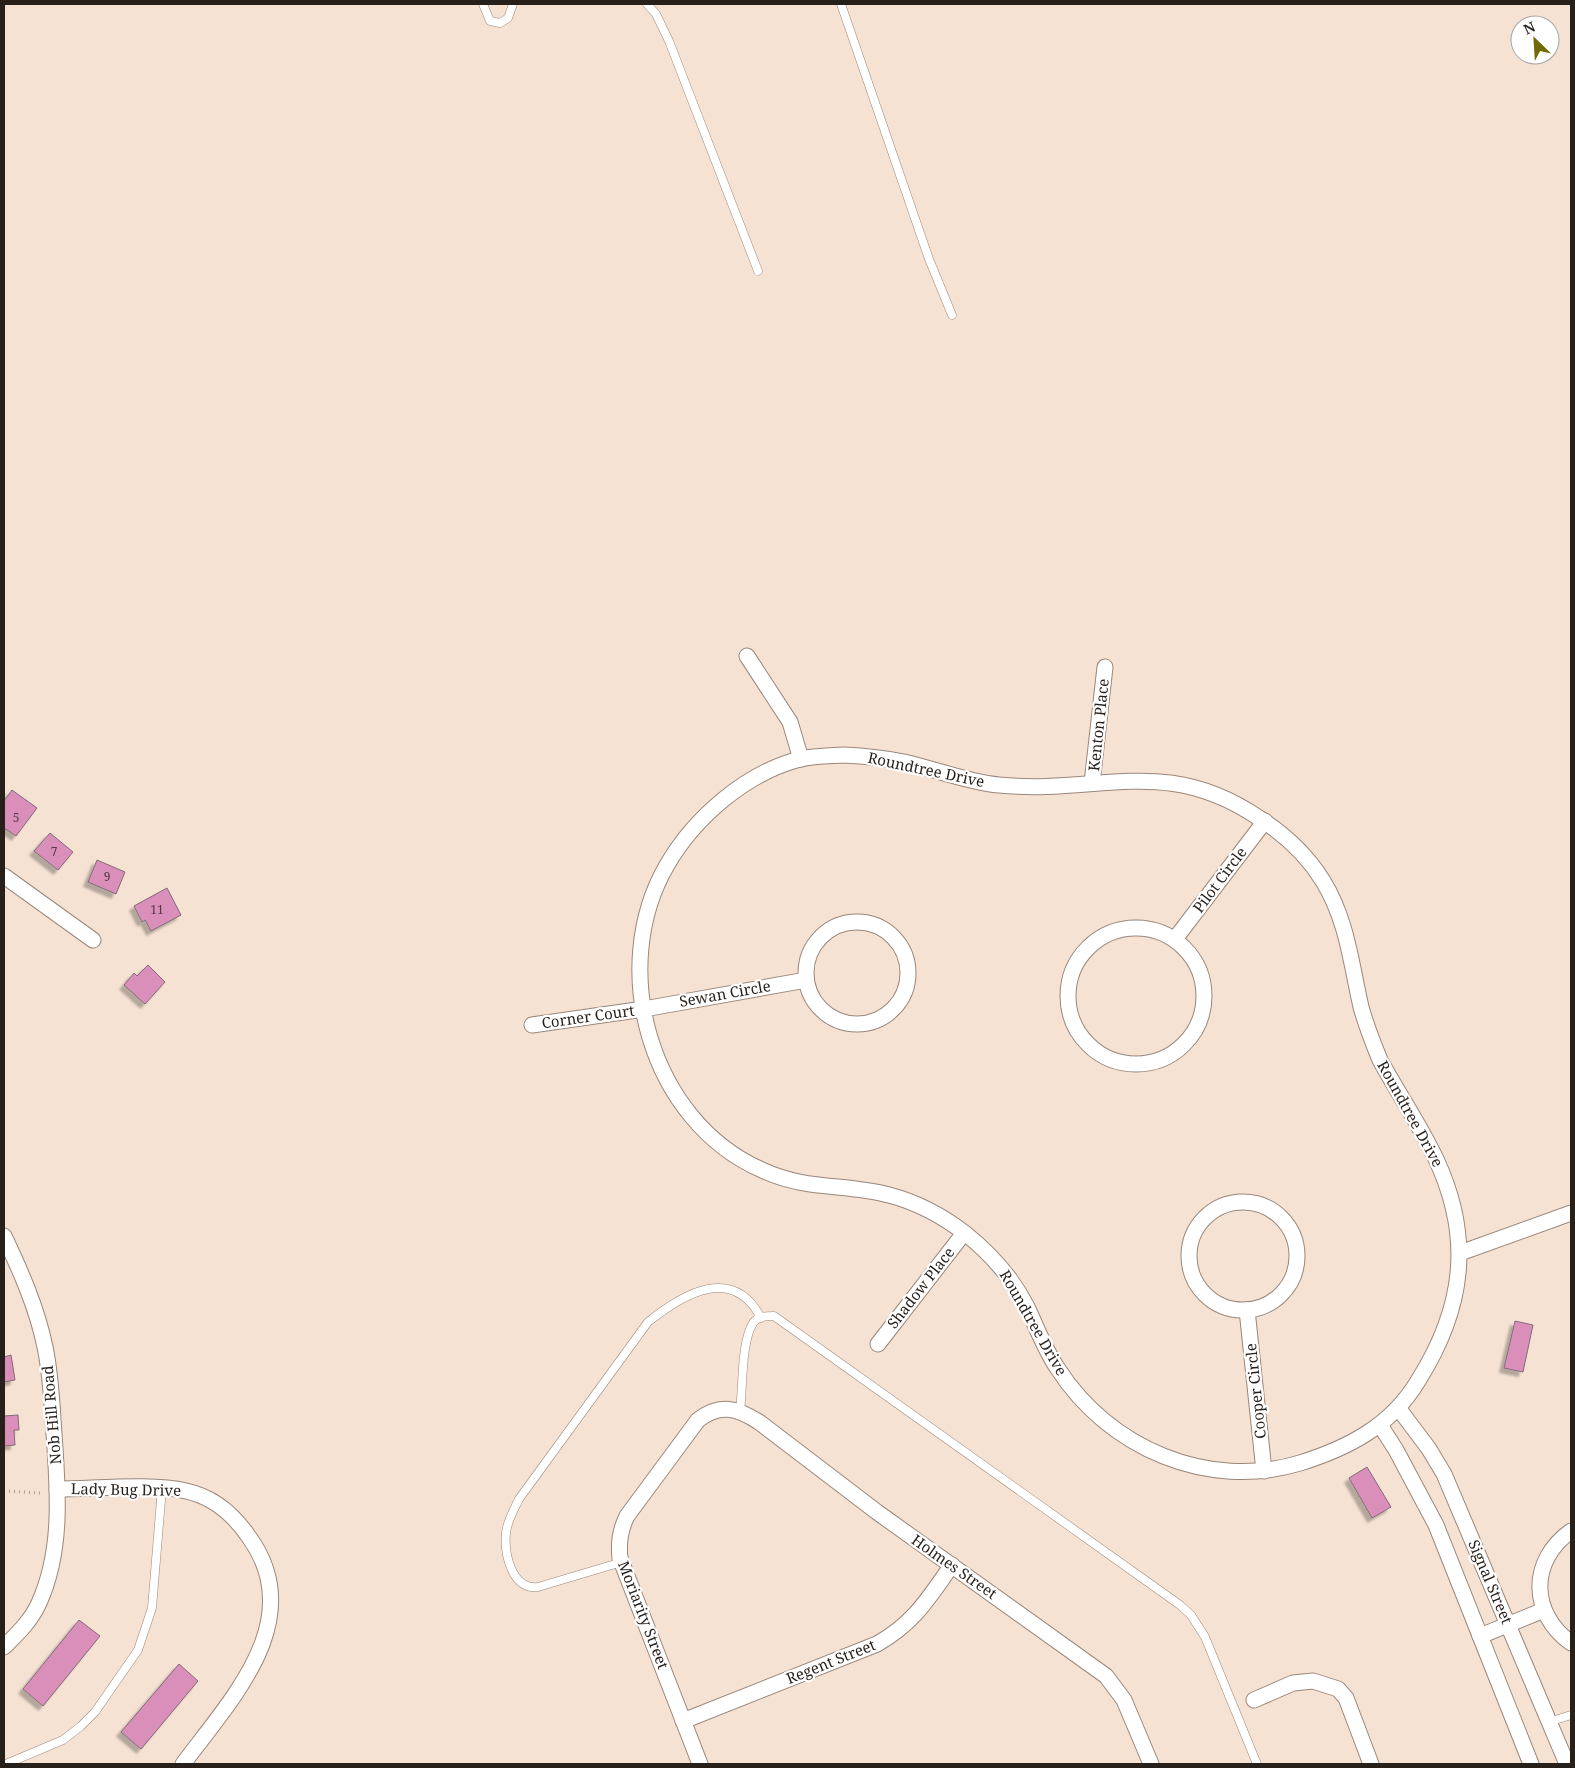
<svg xmlns="http://www.w3.org/2000/svg" width="1575" height="1768" font-family="'Noto Serif',serif">
	<style>
		.building { fill: #da8fbb; stroke: #806b77; filter: url(#shadow) }
		.lines { fill: none; stroke-linecap: round; stroke-linejoin: round }
		.service-casing { stroke: #9a877a; stroke-width: 9 }
		.minor-casing { stroke: #9a877a; stroke-width: 17 }
		.path { stroke: #ab9c90; stroke-width: 3; stroke-dasharray: 1 4; stroke-linecap: butt }
		.service { stroke: #fff; stroke-width: 8 }
		.minor { stroke: #fff; stroke-width: 15 }
		.labels { text-anchor: middle; stroke-width: 4.5; stroke-linejoin: round; paint-order: stroke }
		.number-label { font-size: 12px; fill: #533b42 }
		.street-label { font-size: 15px; fill: #261f1a; stroke: #fff }
	</style>
	<defs>
		<filter id="shadow"><feDropShadow dx="-4.5" dy="4.5" stdDeviation="1" flood-color="#0004"/></filter>
	</defs>
	<rect width="100%" height="100%" fill="#f6e2d3"/>
	<g class="building">
		<polygon points="12,790 37,808 16,836 6,829 4,830 4,801"/>
		<polygon points="50,833 73,852 58,870 34,851"/>
		<polygon points="97,860 125,872 116,894 88,882"/>
		<polygon points="167,888 181,915 151,931 145,920 142,922 134,906"/>
		<polygon points="148,965 165,982 145,1004 124,985 134,973 137,976"/>
		<polygon points="1515,1321 1533,1325 1523,1372 1504,1368"/>
		<polygon points="11,1355 15,1380 4,1382 4,1357"/>
		<polygon points="18,1415 19,1430 14,1430 15,1445 4,1446 4,1416"/>
		<polygon points="1367,1467 1391,1507 1372,1518 1349,1478"/>
		<polygon points="79,1620 100,1636 43,1706 23,1689"/>
		<polygon points="179,1664 198,1681 141,1749 121,1732"/>
	</g>
	<g class="lines">
		<defs>
			<g id="service">
				<polyline points="483,4 490,21 500,23 508,18 513,4"/>
				<polyline points="647,4 656,14 669,41 758,271"/>
				<polyline points="841,4 929,259 952,315"/>
				<path d="M740 1411C743 1388 741 1342 753 1323 758 1316 766 1316 774 1316L1180 1605 1191 1615 1205 1637 1257 1764"/>
				<path d="M622 1562 538 1587C512 1590 504 1554 506 1533 507 1521 514 1510 519 1499L648 1322C683 1294 733 1264 761 1318"/>
				<polyline points="1549,1722 1571,1715"/>
				<polyline points="6,1764 63,1740 81,1726 95,1712 138,1650 152,1608 162,1488"/>
			</g>
			<g id="minor">
				<polyline points="747,656 790,722 801,759"/>
				<path d="M844 755C864 756 884 758 904 762 935 769 967 782 999 785 1099 795 1165 754 1259 818 1284 834 1307 855 1323 881 1347 920 1351 963 1361 1007 1366 1025 1373 1043 1380 1060 1398 1093 1420 1125 1436 1159 1473 1238 1464 1308 1418 1381 1391 1426 1348 1448 1300 1463 1208 1491 1109 1448 1058 1369 1045 1350 1037 1328 1027 1307 1012 1277 992 1255 966 1234 944 1217 916 1202 889 1195 845 1183 807 1191 762 1170 650 1121 607 968 667 865 695 817 746 773 800 759 815 756 829 756 844 755Z"/>
				<polyline points="1092,783 1105,667"/>
				<polyline points="4,876 93,940"/>
				<circle cx="857" cy="973" r="51"/>
				<circle cx="1136" cy="996" r="68"/>
				<polyline points="1175,939 1265,821"/>
				<polyline points="532,1025 644,1009 806,980"/>
				<circle cx="1243" cy="1256" r="54"/>
				<path d="M4 1236C21 1272 37 1308 45 1347 51 1375 52 1405 54 1434 58 1490 63 1550 39 1603 31 1621 17 1634 4 1647"/>
				<polyline points="1460,1253 1571,1213"/>
				<polyline points="1247,1310 1264,1471"/>
				<polyline points="878,1344 964,1233"/>
				<polyline points="1399,1409 1429,1449 1444,1474 1567,1764"/>
				<polyline points="1380,1425 1396,1450 1436,1525 1531,1764"/>
				<path d="M57 1489C94 1489 152 1483 186 1491 214 1497 234 1515 249 1537 309 1620 231 1699 183 1764"/>
				<path d="M1571 1531C1529 1561 1530 1613 1571 1643"/>
				<polyline points="1480,1636 1544,1610"/>
				<polyline points="1254,1700 1293,1683 1313,1681 1338,1689 1346,1698 1371,1764"/>
				<path d="M683 1721 877 1644C914 1623 928 1599 952 1565"/>
				<path d="M700 1764 620 1558C618 1542 620 1530 627 1516L698 1420C720 1403 737 1408 759 1422L877 1512 1106 1676 1124 1700 1151 1764"/>
			</g>
		</defs>
		<use href="#service" class="service-casing"/>
		<use href="#minor" class="minor-casing"/>
		<polyline class="path" points="4,1491 40,1493"/>
		<use href="#service" class="service"/>
		<use href="#minor" class="minor"/>
	</g>
	<g class="labels">
		<g class="number-label">
			<text x="16" y="822">5</text>
			<text x="54" y="856">7</text>
			<text x="107" y="881">9</text>
			<text x="157" y="914">11</text>
		</g>
		<g class="street-label">
			<text transform="translate(1099 725) rotate(-84)" y="5">Kenton Place</text>
			<text transform="translate(926 770) rotate(12)" y="5">Roundtree Drive</text>
			<text transform="translate(1220 880) rotate(-53)" y="5">Pilot Circle</text>
			<text transform="translate(725 994) rotate(-10)" y="5">Sewan Circle</text>
			<text transform="translate(588 1017) rotate(-8)" y="5">Corner Court</text>
			<text transform="translate(1410 1114) rotate(61)" y="5">Roundtree Drive</text>
			<text transform="translate(921 1288) rotate(-52)" y="5">Shadow Place</text>
			<text transform="translate(1033 1323) rotate(60)" y="5">Roundtree Drive</text>
			<text transform="translate(1256 1391) rotate(-96)" y="5">Cooper Circle</text>
			<text transform="translate(52 1415) rotate(-95)" y="5">Nob Hill Road</text>
			<text transform="translate(126 1490) rotate(1)" y="5">Lady Bug Drive</text>
			<text transform="translate(954 1567) rotate(35)" y="5">Holmes Street</text>
			<text transform="translate(1490 1582) rotate(67)" y="5">Signal Street</text>
			<text transform="translate(643 1615) rotate(69)" y="5">Moriarity Street</text>
			<text transform="translate(831 1662) rotate(-22)" y="5">Regent Street</text>
		</g>
	</g>
	<rect width="1575" height="1768" fill="none" stroke="#261f1a" stroke-width="10"/>
	<g transform="translate(1535 40) rotate(335)"><circle r="24" fill="#ffffff" stroke="#a8a5a3"/>
	<path d="M0-4L9 19L0 12L-9 19Z" fill="#6f6a04"/>
	<text y="-8" font-size="14" font-weight="bold" text-anchor="middle" fill="#261f1a">N</text>
	</g>
</svg>
